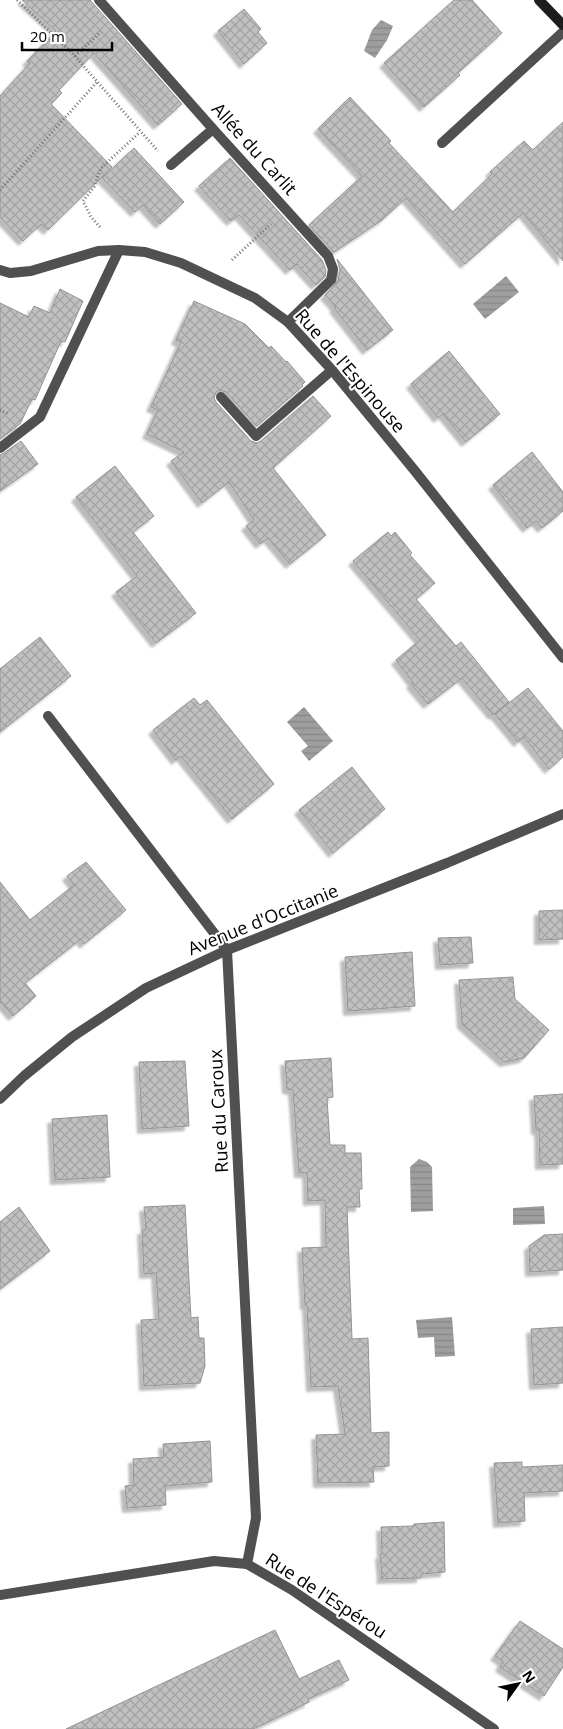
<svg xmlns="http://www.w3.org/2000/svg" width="563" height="1729" font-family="'Open Sans',sans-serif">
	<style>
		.water { fill: url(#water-rules) }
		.building { fill: url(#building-cross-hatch); stroke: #949494; filter: url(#shadow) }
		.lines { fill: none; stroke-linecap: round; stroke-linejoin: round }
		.path { stroke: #727272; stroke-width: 3; stroke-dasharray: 1 2.5; stroke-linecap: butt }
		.lane { stroke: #505050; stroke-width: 10 }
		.street { stroke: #505050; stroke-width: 10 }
		.secondary { stroke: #1d1d1d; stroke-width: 10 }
		.labels { text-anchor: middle; stroke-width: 4; stroke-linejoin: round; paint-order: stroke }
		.street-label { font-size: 18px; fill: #000; stroke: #fff }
	</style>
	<defs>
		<pattern id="water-rules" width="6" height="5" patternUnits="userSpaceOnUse" patternTransform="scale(1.25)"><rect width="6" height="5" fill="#9e9e9e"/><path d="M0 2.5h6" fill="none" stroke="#868686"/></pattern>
		<pattern id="building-cross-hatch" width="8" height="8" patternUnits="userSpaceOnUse" patternTransform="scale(1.25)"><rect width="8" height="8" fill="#c0c0c0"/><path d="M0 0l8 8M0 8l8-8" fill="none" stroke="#a3a3a3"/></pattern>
		<filter id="shadow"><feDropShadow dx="-4.5" dy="4.5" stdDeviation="1" flood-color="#0004"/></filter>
	</defs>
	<rect width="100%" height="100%" fill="#fff"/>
	<g class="water">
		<polygon points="381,20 393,26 387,40 375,58 364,51 372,30"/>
		<polygon points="506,276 519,292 485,319 473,304"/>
		<polygon points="304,707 333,741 309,761 301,751 308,746 287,722"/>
		<polygon points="419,1159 427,1162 432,1167 433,1211 411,1212 410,1167"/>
		<polygon points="544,1206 545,1224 513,1225 513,1208"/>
		<polygon points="452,1317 455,1356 435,1357 434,1337 418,1338 416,1320"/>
	</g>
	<g class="building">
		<polygon points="22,0 90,0 182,104 158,125 94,53 59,90 62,93 51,104 112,167 48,230 41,224 23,241 0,217 0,96 30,63 27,61 56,31"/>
		<polygon points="454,0 472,0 502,33 458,73 460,75 424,107 384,63"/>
		<polygon points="244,9 261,29 258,32 267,43 244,64 218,31"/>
		<polygon points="350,97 391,141 389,143 453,212 492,174 490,172 524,141 533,150 563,122 563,261 523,213 465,264 406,198 382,220 334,252 309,225 362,176 318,129"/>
		<polygon points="134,148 184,202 160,224 143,205 135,212 102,178"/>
		<polygon points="230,158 322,260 326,270 325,277 316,285 297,264 290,270 239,215 231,221 199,186"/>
		<polygon points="337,259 393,330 367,350 334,308 336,307 325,295 338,281 340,270"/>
		<polygon points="60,289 83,301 65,342 61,341 35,400 32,399 20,424 0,439 0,303 29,317 34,306 50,313"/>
		<polygon points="194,301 245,324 269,348 271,346 286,362 287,361 305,382 302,385 303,386 257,426 226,392 220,390 216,392 214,398 216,402 251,441 257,443 261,441 313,396 331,416 273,468 326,535 290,564 268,538 260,544 246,526 254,520 229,482 202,503 171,461 184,452 147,434 158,410 151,407 181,342 176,340"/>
		<polygon points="449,351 500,414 466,442 443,414 438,418 411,384"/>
		<polygon points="21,441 38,464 0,491 0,455 4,453"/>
		<polygon points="532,452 563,492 563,511 542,528 536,521 527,528 493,485"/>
		<polygon points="115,466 154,516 133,532 196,613 156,643 116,592 137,576 76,497"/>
		<polygon points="388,532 391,536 395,532 412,553 410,555 435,583 416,599 456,646 461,642 509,702 493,715 462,678 428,704 411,684 413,682 396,660 420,640 353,561"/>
		<polygon points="40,637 71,676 0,732 0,669"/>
		<polygon points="528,688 563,731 563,757 549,769 524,737 518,742 495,714"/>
		<polygon points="194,698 200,705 207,700 274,784 232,819 181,756 176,760 153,730"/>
		<polygon points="352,767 385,809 333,853 299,810"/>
		<polygon points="86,862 126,910 84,944 81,939 25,983 36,996 13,1016 1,1002 0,1003 0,882 30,920 74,885 67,876"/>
		<polygon points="563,910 563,939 539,940 539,911"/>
		<polygon points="471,937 473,963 440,965 438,938"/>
		<polygon points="412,952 415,1006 348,1011 345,957"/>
		<polygon points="513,977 515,999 549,1030 524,1058 504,1062 462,1024 459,980"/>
		<polygon points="331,1058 333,1097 327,1098 330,1145 345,1145 345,1153 361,1153 362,1189 359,1189 360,1207 347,1207 352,1339 368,1338 371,1433 389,1432 389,1466 373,1467 374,1482 318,1483 316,1435 345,1434 338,1386 311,1387 307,1305 305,1305 302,1248 326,1247 325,1200 308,1201 307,1173 299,1173 293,1090 287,1089 285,1061"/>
		<polygon points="185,1061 189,1126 142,1129 139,1062"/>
		<polygon points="563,1094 563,1164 540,1165 539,1130 536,1130 534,1096"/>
		<polygon points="107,1115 110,1177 55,1180 52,1119"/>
		<polygon points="185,1205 191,1318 198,1317 199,1338 204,1338 205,1366 200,1383 144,1386 141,1320 159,1319 156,1273 144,1274 142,1230 146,1230 144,1207"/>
		<polygon points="19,1207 50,1251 0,1289 0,1222"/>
		<polygon points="563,1234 563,1270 530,1272 529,1246 544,1235"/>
		<polygon points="563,1327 563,1383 534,1385 531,1329"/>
		<polygon points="210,1441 212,1482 165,1486 166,1505 127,1508 125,1486 134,1485 133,1459 164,1457 163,1444"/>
		<polygon points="522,1462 522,1467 563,1465 563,1491 524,1493 525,1521 498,1523 494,1463"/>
		<polygon points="444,1522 445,1572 421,1574 421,1578 381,1579 382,1575 380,1555 382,1554 381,1527 413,1526 414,1524"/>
		<polygon points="520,1621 563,1649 563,1667 544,1696 500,1667 503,1661 495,1656"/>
		<polygon points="275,1630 299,1679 339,1660 349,1680 308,1699 309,1702 253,1729 66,1729"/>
	</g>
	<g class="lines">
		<g class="path">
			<polyline points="17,0 72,53 158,151"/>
			<polyline points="75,56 101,32"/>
			<polyline points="0,190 97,82"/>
			<polyline points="100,227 91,217 83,201 94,187 101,168 140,132"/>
			<polyline points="232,260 271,224"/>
			<polyline points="0,410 9,414"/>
		</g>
		<g class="lane">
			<polyline points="99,0 213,129"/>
			<polyline points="442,143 563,32"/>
		</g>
		<g class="street">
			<polyline points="171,165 213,129 328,256 333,269 331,280 288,322"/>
			<polyline points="0,270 10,273 31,271 98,251 119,250 145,252 181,263 255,298 288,322 332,370 415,471 563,658"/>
			<polyline points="221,397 256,436 332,370"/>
			<polyline points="0,448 40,417 119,250"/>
			<polyline points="48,716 227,950 256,1518 247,1564"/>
			<polyline points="0,1099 24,1076 72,1037 146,988 227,950 447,863 563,814"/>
			<polyline points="0,1595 214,1561 247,1564 292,1590 494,1729"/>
		</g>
		<polyline class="secondary" points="539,0 563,25"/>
	</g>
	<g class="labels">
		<g class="street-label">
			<text transform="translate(254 149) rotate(48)" y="6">Allée du Carlit</text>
			<text transform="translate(350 371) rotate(49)" y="6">Rue de l'Espinouse</text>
			<text transform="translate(263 920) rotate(-22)" y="6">Avenue d'Occitanie</text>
			<text transform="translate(219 1111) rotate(-93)" y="6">Rue du Caroux</text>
			<text transform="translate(326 1596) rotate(33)" y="6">Rue de l'Espérou</text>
		</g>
	</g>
	<g transform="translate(518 1684) rotate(57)" stroke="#ffffff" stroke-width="4" paint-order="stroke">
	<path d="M0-4L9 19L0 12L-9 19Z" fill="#000000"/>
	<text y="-8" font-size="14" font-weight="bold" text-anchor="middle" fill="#000000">N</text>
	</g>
	<path d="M22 42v8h90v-8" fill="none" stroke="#000000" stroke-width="2.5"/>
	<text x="30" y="42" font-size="15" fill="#000000" stroke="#ffffff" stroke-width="4" paint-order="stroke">20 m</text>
</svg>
